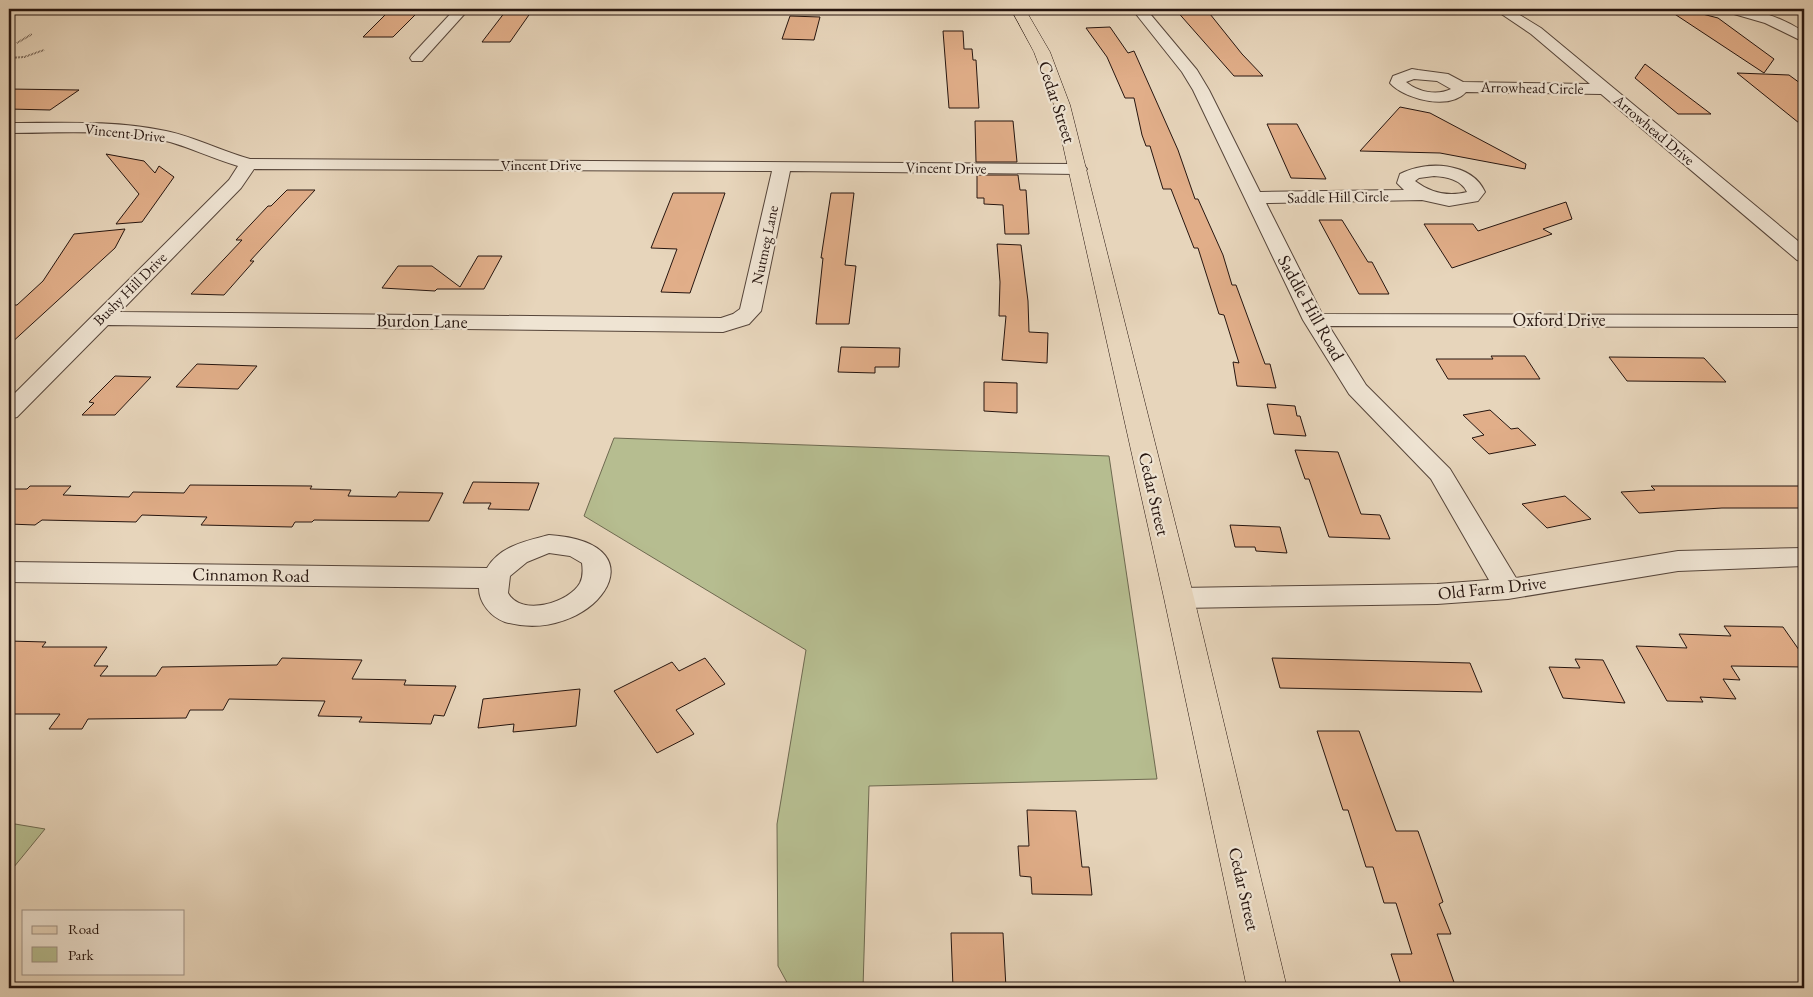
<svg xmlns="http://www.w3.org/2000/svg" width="1813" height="997" font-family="'EB Garamond',serif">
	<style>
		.green { fill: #b6bd90; stroke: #6e6950 }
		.building { fill: #e1ae89; stroke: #26150f }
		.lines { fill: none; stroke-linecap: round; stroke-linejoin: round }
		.minor-casing { stroke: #56453a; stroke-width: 2 }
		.major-casing { stroke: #26150f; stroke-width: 1 }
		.path { stroke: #26150f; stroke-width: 2; stroke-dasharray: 0.5 1; stroke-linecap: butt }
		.minor { fill: #efe4d3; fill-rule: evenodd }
		.major { fill: #e7d5bb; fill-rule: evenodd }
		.labels { text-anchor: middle; stroke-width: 4.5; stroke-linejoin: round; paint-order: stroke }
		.far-street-label { font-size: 15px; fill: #26150f; stroke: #efe4d3 }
		.street-label { font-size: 18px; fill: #26150f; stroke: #efe4d3 }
	</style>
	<rect width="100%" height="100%" fill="#e7d5bb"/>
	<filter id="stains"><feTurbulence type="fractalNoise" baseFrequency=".004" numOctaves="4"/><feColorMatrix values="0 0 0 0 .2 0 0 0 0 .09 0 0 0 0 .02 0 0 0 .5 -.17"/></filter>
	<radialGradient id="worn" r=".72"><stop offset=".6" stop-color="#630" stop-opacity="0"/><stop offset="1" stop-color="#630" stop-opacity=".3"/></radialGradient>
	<g class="green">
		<polygon points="614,438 1109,456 1157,779 869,786 863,988 790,988 778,966 777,824 806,650 584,516"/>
		<polygon points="9,823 45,829 9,873"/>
	</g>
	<g class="building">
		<polygon points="1175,9 1206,9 1242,54 1263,76 1234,76"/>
		<polygon points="1667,9 1683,9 1718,18 1774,59 1764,73"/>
		<polygon points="505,12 531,12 510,42 482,42"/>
		<polygon points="386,14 416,14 393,37 363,37"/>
		<polygon points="790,16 820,17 814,40 782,39"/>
		<polygon points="1110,27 1128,53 1134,51 1178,150 1195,199 1198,199 1223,255 1232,285 1236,285 1265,364 1270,364 1276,388 1237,386 1233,362 1239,363 1224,315 1219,314 1198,248 1194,248 1171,189 1163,189 1150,146 1146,146 1142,135 1134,98 1125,98 1107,57 1086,28"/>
		<polygon points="943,31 963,31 964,49 972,49 973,60 976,60 979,108 949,108"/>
		<polygon points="1645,64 1711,114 1678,114 1635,78"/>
		<polygon points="1737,73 1789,75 1804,86 1804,127"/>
		<polygon points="9,89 79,90 50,110 9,109"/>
		<polygon points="1400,107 1430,113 1526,164 1525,169 1440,153 1360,151"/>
		<polygon points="975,121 1013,121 1017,162 976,162"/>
		<polygon points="1267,124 1297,124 1326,179 1291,178"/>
		<polygon points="106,154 144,161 155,173 159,166 174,177 142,222 116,224 139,194"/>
		<polygon points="977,175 1018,175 1020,190 1026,190 1029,234 1005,234 1003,205 984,204 984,198 977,198"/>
		<polygon points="287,190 315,190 250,261 254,261 224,295 191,294 242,240 236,240 268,206 271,206"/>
		<polygon points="673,193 725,193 690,293 661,292 677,249 651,248"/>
		<polygon points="831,193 854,193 845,265 856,266 849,324 816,324 823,258 821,258"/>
		<polygon points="1566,202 1572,219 1543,229 1552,234 1452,268 1424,224 1473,224 1478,231"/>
		<polygon points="1319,220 1342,220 1368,262 1372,262 1389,294 1359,294"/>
		<polygon points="125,229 115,248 9,345 9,305 17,305 43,281 74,234"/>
		<polygon points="997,244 1021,245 1028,301 1029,332 1048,333 1047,363 1002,360 1006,316 999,316 1000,282"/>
		<polygon points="478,256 502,256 484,289 437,289 435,291 382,288 398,266 432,266 460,287"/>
		<polygon points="841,347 900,348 899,367 875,367 875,373 838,372"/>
		<polygon points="1491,356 1525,356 1540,379 1448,379 1436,359 1493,359"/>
		<polygon points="1609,357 1704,358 1726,382 1627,381"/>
		<polygon points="197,364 257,366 238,389 176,387"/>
		<polygon points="115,376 151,377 115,415 82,415 94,403 89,402"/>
		<polygon points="984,382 1017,383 1017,413 984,411"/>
		<polygon points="1267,404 1295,406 1297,416 1300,416 1306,436 1274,434"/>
		<polygon points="1490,410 1511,429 1518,428 1536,445 1489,454 1472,438 1484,435 1463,415"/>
		<polygon points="1295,450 1338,452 1361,514 1380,515 1390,539 1329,537 1309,479 1305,479"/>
		<polygon points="473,482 539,483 529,510 488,509 491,503 463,503"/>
		<polygon points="190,485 312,486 310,489 351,490 348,496 396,497 399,492 443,493 429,521 314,520 312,522 295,522 292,527 201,525 207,517 142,515 136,522 42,520 35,525 9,524 9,489 27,489 30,486 71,486 63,495 129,497 133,492 184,493"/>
		<polygon points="1651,486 1804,486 1804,508 1722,508 1639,513 1621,492 1655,490"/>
		<polygon points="1565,496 1591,519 1547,528 1522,504"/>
		<polygon points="1230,525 1280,527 1287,553 1256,551 1255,547 1235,547"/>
		<polygon points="1724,626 1783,627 1804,657 1804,667 1731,666 1740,680 1723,679 1736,699 1700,697 1703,702 1667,701 1636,646 1687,648 1679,634 1731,636"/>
		<polygon points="9,641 46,642 42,647 107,647 94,666 108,666 100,676 156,676 162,667 277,665 282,658 362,660 352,679 406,680 404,685 456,686 444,716 434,715 431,724 359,722 362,717 318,716 325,701 229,699 223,710 190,710 186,718 88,719 82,729 49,729 60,714 9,714"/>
		<polygon points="705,658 725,684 676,710 694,734 657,753 614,691 672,662 679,671"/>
		<polygon points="1272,658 1470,663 1482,692 1280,688"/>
		<polygon points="1575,659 1603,660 1625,703 1563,698 1549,667 1580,668"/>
		<polygon points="580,689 576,726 513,732 514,724 478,728 483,699"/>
		<polygon points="1317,731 1359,731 1396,831 1418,831 1443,902 1439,904 1451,934 1437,934 1456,988 1402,988 1391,954 1412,954 1396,903 1384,903 1373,867 1366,867 1348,810 1343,810"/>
		<polygon points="1027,810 1076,811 1082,867 1089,867 1092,895 1032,894 1031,877 1020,876 1018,846 1029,846"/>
		<polygon points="951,933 1003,933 1006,988 953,988"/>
	</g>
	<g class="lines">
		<defs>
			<g id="minor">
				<polygon points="455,9 469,9 422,61 412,61 410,58 412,55"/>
				<path d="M1132 9H1146L1197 70 1209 90 1260 192 1404 190 1397 183 1400 174C1426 160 1472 162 1485 192L1478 201 1449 206 1422 200 1266 203 1322 314 1804 315V327L1329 326 1366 385 1450 469 1516 578 1678 551 1804 548V566L1678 571 1508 599 1437 604 1179 608 1169 605 1165 598 1169 591 1179 588 1437 584 1489 580 1431 479 1349 394 1303 320 1193 90 1182 72ZM1434 176C1446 177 1461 179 1467 192 1448 197 1431 193 1415 181L1419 178Z"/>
				<path d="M1494 9H1510L1541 28 1804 246V262L1797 260 1601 94 1466 92C1450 110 1409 100 1393 86L1390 83 1393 76 1412 69 1418 70 1448 74 1463 82 1590 84 1531 34ZM1414 79 1437 81 1451 89C1437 96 1418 92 1406 82Z"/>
				<path d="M1725 9C1753 7 1781 17 1804 32V42L1765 23 1727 12Z"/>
				<path d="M9 123C61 123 114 120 166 131 195 137 221 151 250 159L1078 164 1084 165 1087 169 1084 173 1078 174 790 171 761 311 749 324 723 332 108 325 17 417 9 419V399L229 180 238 166C213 159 188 146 162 140 112 129 60 133 9 133ZM254 169 772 171 740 309 733 314 721 318 120 312 241 188Z"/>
				<path d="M549 535C670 543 590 647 505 622 491 617 479 603 479 588L9 582V562L487 568C500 546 526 541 549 535ZM549 553 570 556 582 563C583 570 583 577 580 583 569 603 521 617 508 593L510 576 527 562Z"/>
			</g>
			<polygon id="major" points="1011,9 1025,9 1050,52 1070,105 1194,598 1287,988 1247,988 1164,598 1054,105 1034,52"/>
		</defs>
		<use href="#minor" class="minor-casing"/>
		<use href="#major" class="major-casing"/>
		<g class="path">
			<polyline points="17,43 32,34"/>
			<polyline points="9,58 24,57 44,50"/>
		</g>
		<use href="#minor" class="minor"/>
		<use href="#major" class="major"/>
	</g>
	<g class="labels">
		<g class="far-street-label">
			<text transform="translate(1532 88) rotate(1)" y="5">Arrowhead Circle</text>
			<text transform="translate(1654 130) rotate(40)" y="5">Arrowhead Drive</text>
			<text transform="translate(125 133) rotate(6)" y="5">Vincent Drive</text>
			<text x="541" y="170">Vincent Drive</text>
			<text transform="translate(946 168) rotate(1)" y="5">Vincent Drive</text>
			<text transform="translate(1338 197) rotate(-1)" y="5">Saddle Hill Circle</text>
			<text transform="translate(765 245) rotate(-78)" y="5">Nutmeg Lane</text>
			<text transform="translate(130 289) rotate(-45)" y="5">Bushy Hill Drive</text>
		</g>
		<g class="street-label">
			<text transform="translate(1057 102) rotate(72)" y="6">Cedar Street</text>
			<text transform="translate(1311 308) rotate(61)" y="6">Saddle Hill Road</text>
			<text x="1559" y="326">Oxford Drive</text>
			<text transform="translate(422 321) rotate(1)" y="6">Burdon Lane</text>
			<text transform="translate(1154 494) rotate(77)" y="6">Cedar Street</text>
			<text transform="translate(251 575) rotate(1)" y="6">Cinnamon Road</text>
			<text transform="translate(1492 588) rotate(-6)" y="6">Old Farm Drive</text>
			<text transform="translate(1244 889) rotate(77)" y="6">Cedar Street</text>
		</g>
	</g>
	<rect width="1813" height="997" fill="none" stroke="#e7d5bb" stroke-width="30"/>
	<rect x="10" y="10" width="1793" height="977" fill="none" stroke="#26150f" stroke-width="2.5"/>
	<rect x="15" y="15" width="1783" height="967" fill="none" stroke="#26150f"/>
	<rect x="22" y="910" width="162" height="65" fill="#efe4d3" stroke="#9f9185"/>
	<rect x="32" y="926" width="25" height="8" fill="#e7d5bb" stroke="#9f9185"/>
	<text x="68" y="934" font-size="15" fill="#26150f">Road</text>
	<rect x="32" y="947" width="25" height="15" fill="#b6bd90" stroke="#9f9185"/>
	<text x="68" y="960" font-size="15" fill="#26150f">Park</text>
	<rect width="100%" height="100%" filter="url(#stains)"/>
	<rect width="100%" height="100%" fill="url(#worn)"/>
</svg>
